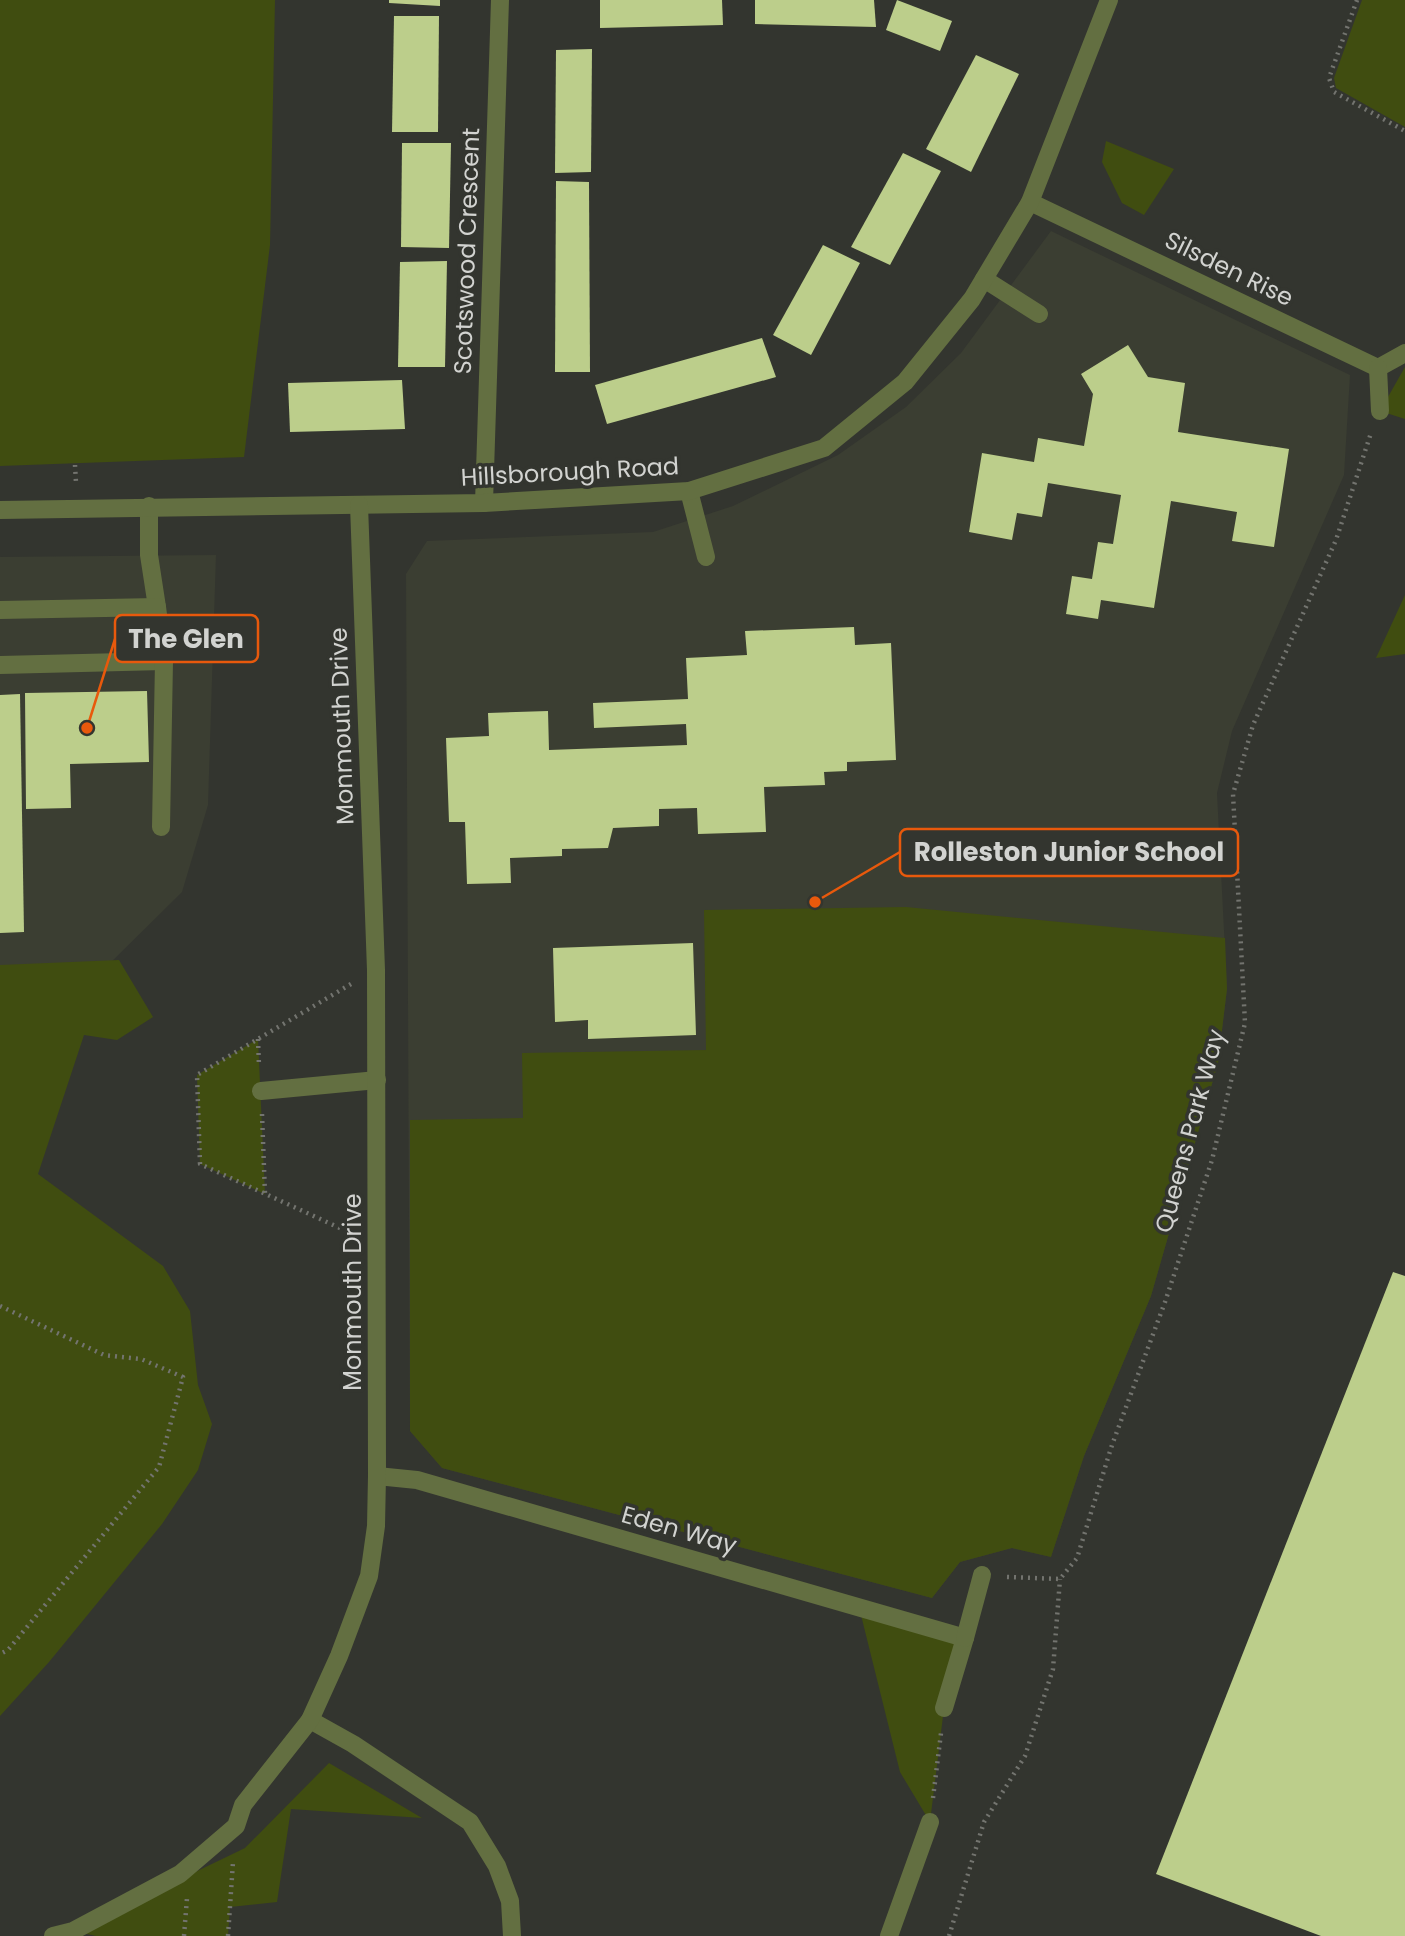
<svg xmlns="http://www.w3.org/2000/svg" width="1405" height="1936" font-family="Poppins,sans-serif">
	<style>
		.built { fill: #3b3e32 }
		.green { fill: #404d10 }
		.building { fill: #bcce8b }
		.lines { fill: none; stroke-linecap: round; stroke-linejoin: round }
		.path { stroke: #73746f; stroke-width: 4.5; stroke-dasharray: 2 5; stroke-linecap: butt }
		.minor { stroke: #636f41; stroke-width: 18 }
		.labels { text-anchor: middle; stroke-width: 7; stroke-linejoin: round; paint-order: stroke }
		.street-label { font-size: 24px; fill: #d2d3d0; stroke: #33352f }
		.leader { fill: none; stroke: #e8590c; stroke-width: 2.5 }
		.callout-dot { fill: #e8590c; stroke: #33352f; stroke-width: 2.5 }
		.callout { fill: #33352f; stroke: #e8590c; stroke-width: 2.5 }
		.callout-label { font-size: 26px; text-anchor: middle; font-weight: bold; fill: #d2d3d0 }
	</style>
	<rect width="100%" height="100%" fill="#33352f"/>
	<g class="built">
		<polygon points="1051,231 1350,375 1344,475 1232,731 1217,793 1227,989 1218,1063 1151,1296 1084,1456 1051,1557 1012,1548 960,1562 932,1598 442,1468 410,1431 406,574 427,541 653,532 733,506 838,455 906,407 961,353"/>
		<polygon points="216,555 208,805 182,892 101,972 0,977 0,557"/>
	</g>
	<g class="green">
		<polygon points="0,0 275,0 270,245 244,457 0,466"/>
		<polygon points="1362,0 1405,0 1405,127 1336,88 1334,78"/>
		<polygon points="1106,141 1174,169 1144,215 1122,203 1102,162"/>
		<polygon points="1405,367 1405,419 1380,411"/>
		<polygon points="1405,595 1405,654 1376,658"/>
		<polygon points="906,907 1225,938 1227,989 1218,1063 1151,1296 1084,1456 1051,1557 1012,1548 960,1562 932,1598 442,1468 410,1431 410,1120 523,1118 522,1053 706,1050 704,910"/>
		<polygon points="119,960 153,1017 117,1040 84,1035 38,1174 163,1266 190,1311 198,1385 212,1424 198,1470 162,1524 49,1662 0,1716 0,965"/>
		<polygon points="258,1039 265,1194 200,1164 197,1075"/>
		<polygon points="859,1607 965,1638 944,1708 930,1822 900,1772"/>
		<polygon points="329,1763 422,1818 291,1809 277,1902 230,1907 228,1936 96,1936 73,1931 245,1848"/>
	</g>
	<g class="building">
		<polygon points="389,0 440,0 440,6 389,3"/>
		<polygon points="600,0 722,0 723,25 600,28"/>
		<polygon points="755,0 874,0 876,27 755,24"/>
		<polygon points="897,0 952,21 940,51 886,30"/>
		<polygon points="394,16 439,16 438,132 392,132"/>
		<polygon points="592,49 591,172 555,173 556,50"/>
		<polygon points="976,55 1019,74 971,172 926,149"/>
		<polygon points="402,143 451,143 449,248 401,247"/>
		<polygon points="903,153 941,171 890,265 851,247"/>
		<polygon points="556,181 589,182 590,372 555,372"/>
		<polygon points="823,245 860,263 811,355 773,335"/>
		<polygon points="447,261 445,367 398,367 400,262"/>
		<polygon points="762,338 776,377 607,424 595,385"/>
		<polygon points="1128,345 1148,377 1185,383 1178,432 1289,449 1274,547 1232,541 1237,512 1171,501 1154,608 1101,600 1098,619 1066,614 1072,576 1092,579 1098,542 1113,544 1121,495 1048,483 1042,517 1017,513 1012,540 969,532 982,453 1034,462 1038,438 1084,446 1093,394 1081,374"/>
		<polygon points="402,380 405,429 290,432 288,383"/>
		<polygon points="854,627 855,645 891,643 896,760 847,762 847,771 824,772 825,785 764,787 766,832 698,834 697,808 659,809 659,826 613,828 608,848 562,849 562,856 510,858 511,883 467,884 465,822 449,822 446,738 489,736 488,713 548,711 549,750 687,745 686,724 594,728 593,703 688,699 686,658 747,655 745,631"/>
		<polygon points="147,691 149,762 70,764 71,808 26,809 25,693"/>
		<polygon points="20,694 24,932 0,933 0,695"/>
		<polygon points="693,943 696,1035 588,1039 588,1020 555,1022 553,948"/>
		<polygon points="1393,1272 1405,1276 1405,1936 1321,1936 1156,1874"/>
	</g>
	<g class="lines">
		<g class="path">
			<polyline points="1357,0 1329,78 1334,92 1405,131"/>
			<polyline points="75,465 76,483"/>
			<polyline points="351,984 197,1075 200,1164 353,1234"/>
			<polyline points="258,1039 259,1066"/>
			<polyline points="262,1114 265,1194"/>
			<polyline points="0,1306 104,1355 141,1359 183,1377 159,1467 8,1650 0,1654"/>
			<polyline points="1007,1577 1060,1579 1077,1558 1112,1445 1165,1302 1212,1160 1245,1023 1233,794 1253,725 1336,540 1371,433"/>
			<polyline points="933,1798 941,1733"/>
			<polyline points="184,1936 187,1898"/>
			<polyline points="228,1936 233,1862"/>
			<polyline points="949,1936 984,1822 1025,1756 1053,1669 1060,1579"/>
		</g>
		<g class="minor">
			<polyline points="1030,202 1378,368 1405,353"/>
			<polyline points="984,279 1039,314"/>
			<polyline points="1378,368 1380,411"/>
			<polyline points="689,491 706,557"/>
			<polyline points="484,503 500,0"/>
			<polyline points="149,506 149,555 157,607"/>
			<polyline points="0,510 484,503 689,491 824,448 905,382 972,299 1030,202 1109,0"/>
			<polyline points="0,610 157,607 164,661 0,665"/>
			<polyline points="161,827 164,661"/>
			<polyline points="261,1091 377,1080"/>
			<polyline points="377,1476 417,1480 965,1638 944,1708"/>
			<polyline points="965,1638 982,1575"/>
			<polyline points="310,1720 353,1744 470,1822 497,1866 510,1901 512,1936"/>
			<polyline points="53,1936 73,1931 180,1874 236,1826 243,1805 310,1720 339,1656 369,1576 376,1526 377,1476 376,970 359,505"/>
			<polyline points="889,1936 930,1822"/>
		</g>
	</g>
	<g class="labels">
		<g class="street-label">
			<text transform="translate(467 251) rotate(-88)" y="8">Scotswood Crescent</text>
			<text transform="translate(1229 269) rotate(26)" y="8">Silsden Rise</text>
			<text transform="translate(570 472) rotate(-3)" y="8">Hillsborough Road</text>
			<text transform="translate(342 726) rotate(-92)" y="8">Monmouth Drive</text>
			<text transform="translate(1190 1131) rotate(-75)" y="8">Queens Park Way</text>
			<text transform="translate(353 1292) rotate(-90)" y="8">Monmouth Drive</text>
			<text transform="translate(679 1530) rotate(16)" y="8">Eden Way</text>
		</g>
	</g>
	<path class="leader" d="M87 728L115 639M815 902L900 852"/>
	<g class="callout-dot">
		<circle cx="87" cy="728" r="7"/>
		<circle cx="815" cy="902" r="7"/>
	</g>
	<g class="callout">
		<rect x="115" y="615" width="143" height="47" rx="7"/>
		<rect x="900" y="829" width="338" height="47" rx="7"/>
	</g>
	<g class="callout-label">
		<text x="186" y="648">The Glen</text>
		<text x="1069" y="861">Rolleston Junior School</text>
	</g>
</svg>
